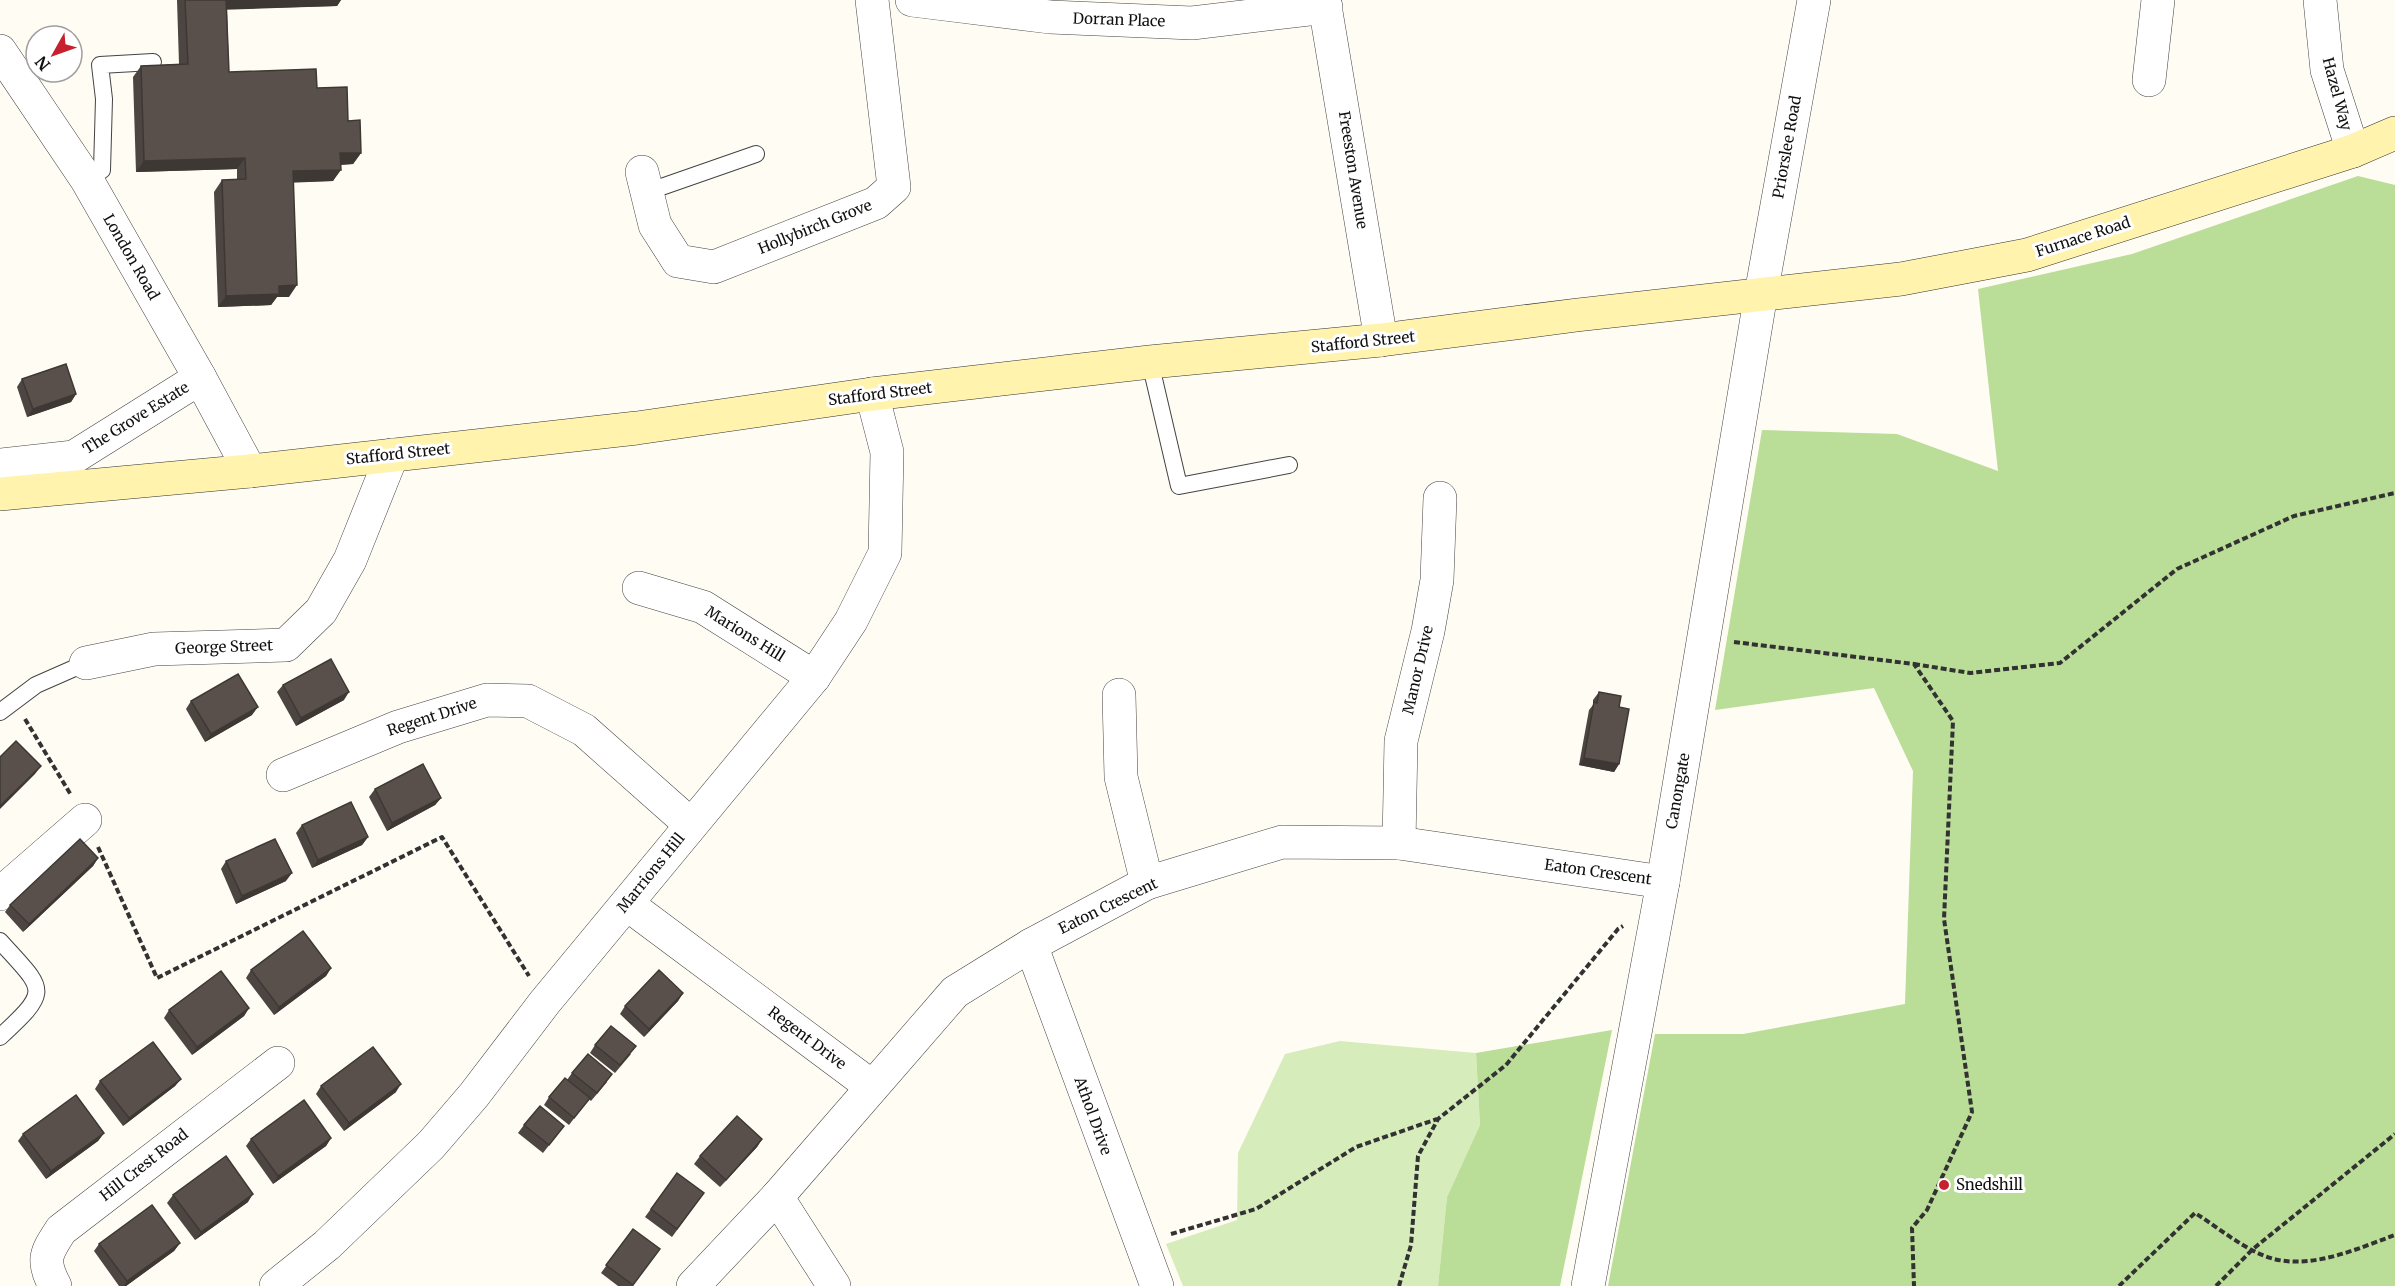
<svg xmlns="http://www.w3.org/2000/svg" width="2395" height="1286" font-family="Merriweather,serif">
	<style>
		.green { fill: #d6ecba }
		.forest { fill: #badd98 }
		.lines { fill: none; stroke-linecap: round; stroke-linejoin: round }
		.lane-casing { stroke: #434343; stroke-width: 18 }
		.street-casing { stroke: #434343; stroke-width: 34 }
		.secondary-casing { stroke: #323232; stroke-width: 34 }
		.path { stroke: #323232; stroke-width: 4; stroke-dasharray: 6 3; stroke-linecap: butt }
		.lane { stroke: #fff; stroke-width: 16 }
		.street { stroke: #fff; stroke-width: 33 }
		.secondary { stroke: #fff3ae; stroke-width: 33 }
		.wall { fill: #4d4541 }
		.shaded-wall { fill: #3e3835 }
		.building { fill: #59504c; stroke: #3e3835; stroke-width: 1.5 }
		.poi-dot { fill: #c7212f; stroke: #fff; stroke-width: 2 }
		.labels { text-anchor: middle; stroke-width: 6; stroke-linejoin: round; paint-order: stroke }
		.street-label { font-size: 15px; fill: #101010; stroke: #fff }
		.poi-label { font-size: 15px; fill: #101010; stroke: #fff; text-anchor: start }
	</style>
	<rect width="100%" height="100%" fill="#fffcf3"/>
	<polygon class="green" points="1340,1041 1476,1053 1480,1125 1447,1197 1438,1286 1183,1286 1166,1244 1237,1220 1238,1153 1285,1054"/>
	<g class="forest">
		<polygon points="2358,176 2395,185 2395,1286 1608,1286 1655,1034 1743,1034 1905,1004 1913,771 1874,688 1715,710 1762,430 1897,434 1998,471 1978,289 2132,254"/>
		<polygon points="1612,1030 1560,1286 1438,1286 1447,1197 1480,1125 1476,1053"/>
	</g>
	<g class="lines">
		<defs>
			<g id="lane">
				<polyline points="87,180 102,170 104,99 100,65 153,62"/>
				<polyline points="647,192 756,154"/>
				<polyline points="1150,362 1179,486 1289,465"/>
				<polyline points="0,712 36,685 86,663"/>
				<path d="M0 941C45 991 52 989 0 1037"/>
			</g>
			<g id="street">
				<polyline points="912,0 1050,17 1192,23 1326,7"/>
				<polyline points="1324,0 1381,340"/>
				<polyline points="2320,0 2327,70 2353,151"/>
				<polyline points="0,51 87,180 200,378 250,471"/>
				<polyline points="2149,80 2158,0"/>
				<polyline points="642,172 655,225 678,261 714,267 876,203 894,187 872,0"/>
				<polyline points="0,465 74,457 200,378"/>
				<polyline points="639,588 703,607 814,677"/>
				<polyline points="86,663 154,649 286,645 321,611 350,560 392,455"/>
				<polyline points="1119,695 1121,777 1147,883"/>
				<polyline points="283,775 398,727 487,700 528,701 584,730 690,824"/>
				<polyline points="1399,843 1401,741 1428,631 1437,580 1440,498"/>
				<polyline points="0,894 85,820"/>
				<polyline points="627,904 871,1086"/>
				<polyline points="1031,945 1157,1286"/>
				<polyline points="777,1197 834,1286"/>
				<path d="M55 1286C41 1260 46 1253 61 1230L278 1063"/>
				<polyline points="276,1286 327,1245 431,1145 474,1095 545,1002 814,677 851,621 885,553 887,452 872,394"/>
				<polyline points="693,1286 777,1197 955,992 1031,945 1147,883 1282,842 1399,843 1663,882"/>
				<polyline points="1588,1286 1663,882 1761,294 1814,0"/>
			</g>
			<polyline id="secondary" points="0,494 250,471 637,428 872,394 1150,362 1381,340 1577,315 1901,279 2027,255 2353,151 2395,133"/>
		</defs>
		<use href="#lane" class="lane-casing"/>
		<use href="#street" class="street-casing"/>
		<use href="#secondary" class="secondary-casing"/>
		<g class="path">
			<polyline points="1734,642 1914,664 1953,721 1944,919 1972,1112 1927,1210 1912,1228 1914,1286"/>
			<polyline points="1914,664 1970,673 2060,663 2177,569 2294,516 2395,493"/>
			<polyline points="25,719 71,795"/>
			<polyline points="98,847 157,978 442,837 529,976"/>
			<polyline points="1171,1234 1256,1209 1356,1147 1437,1119"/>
			<polyline points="1399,1286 1411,1245 1418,1156 1438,1119 1506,1065 1618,929 1623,926"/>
			<path d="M2119 1286 2195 1213C2219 1228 2247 1252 2274 1259 2314 1269 2359 1248 2395 1235"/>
			<polyline points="2216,1286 2253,1249 2395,1134"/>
		</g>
		<use href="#lane" class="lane"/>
		<use href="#street" class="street"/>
		<use href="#secondary" class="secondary"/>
	</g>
	<g class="wall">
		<polygon points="177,0 341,0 337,6 227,9 229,72 317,88 348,121 361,153 353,164 341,165 333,181 293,182 289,297 277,297 271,305 218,307 214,192 222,180 237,180 237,169 136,172 133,77 141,66 179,64"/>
		<polygon points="22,379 76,394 71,402 27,417 17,387"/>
		<polygon points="283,685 344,700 296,726 277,692"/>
		<polygon points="1599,692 1619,707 1619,764 1614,772 1579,765 1589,710 1593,705 1593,700"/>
		<polygon points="191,701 252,715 205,742 186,709"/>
		<polygon points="375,789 441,798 435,805 387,831 369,797"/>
		<polygon points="302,825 368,837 362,845 312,868 296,833"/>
		<polygon points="98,858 93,866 23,932 5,912 10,905"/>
		<polygon points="226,861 286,881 236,904 221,869"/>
		<polygon points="331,968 326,976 274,1015 246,978 251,970"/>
		<polygon points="683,993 678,1001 644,1037 620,1014 625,1006"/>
		<polygon points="249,1008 244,1016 192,1055 164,1018 169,1010"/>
		<polygon points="595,1045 631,1054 615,1073 590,1053"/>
		<polygon points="572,1073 607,1082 591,1101 589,1099 569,1125 544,1105 549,1097 567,1080"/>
		<polygon points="181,1079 175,1086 123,1126 95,1089 100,1081"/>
		<polygon points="321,1086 396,1092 344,1131 316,1094"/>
		<polygon points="524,1125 564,1126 543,1153 518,1133"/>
		<polygon points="104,1133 98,1141 46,1179 18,1141 23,1134"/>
		<polygon points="331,1138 326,1146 273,1184 246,1146 251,1139"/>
		<polygon points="762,1139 757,1147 720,1187 694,1164 700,1156"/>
		<polygon points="677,1173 704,1193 672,1237 645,1217"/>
		<polygon points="173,1195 248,1202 195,1240 167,1203"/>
		<polygon points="633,1229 633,1286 618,1286 601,1273"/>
		<polygon points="180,1243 174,1251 126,1286 119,1286 94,1251 99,1244"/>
	</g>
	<g class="shaded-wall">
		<polygon points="225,0 341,0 337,6 218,10"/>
		<polygon points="340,153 361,153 353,164 333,165"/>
		<polygon points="245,158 237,169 136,172 144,161"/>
		<polygon points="341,170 333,181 285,183 293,171"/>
		<polygon points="297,285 289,297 277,297 271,305 218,307 226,296 279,286"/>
		<polygon points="76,394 71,402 27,417 33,409"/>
		<polygon points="349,692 344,700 296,726 301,718"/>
		<polygon points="258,707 252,715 205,742 211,734"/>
		<polygon points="1584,758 1619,764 1614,772 1579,765"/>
		<polygon points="41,766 35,774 0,809 0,806"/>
		<polygon points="441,798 435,805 387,831 392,823"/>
		<polygon points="368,837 362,845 312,868 318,860"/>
		<polygon points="98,858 93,866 23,932 29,924"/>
		<polygon points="292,873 286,881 236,904 242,896"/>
		<polygon points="331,968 326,976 274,1015 279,1007"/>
		<polygon points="683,993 678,1001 644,1037 649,1029"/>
		<polygon points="249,1008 244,1016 192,1055 197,1047"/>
		<polygon points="181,1079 175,1086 123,1126 129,1118"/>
		<polygon points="401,1084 396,1092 344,1131 349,1123"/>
		<polygon points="104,1133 98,1141 46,1179 51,1171"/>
		<polygon points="331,1138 326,1146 273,1184 278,1176"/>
		<polygon points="762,1139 757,1147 720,1187 726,1180"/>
		<polygon points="253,1194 248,1202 195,1240 201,1232"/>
		<polygon points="180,1243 174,1251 126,1286 124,1286 127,1281"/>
	</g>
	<g class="building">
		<polygon points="185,0 226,0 229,72 316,69 317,88 347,87 348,121 360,120 361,153 340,153 341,170 293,171 297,285 279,286 279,294 226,296 222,180 246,179 245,158 144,161 141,66 188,64"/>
		<polygon points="66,364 76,394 33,409 22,379"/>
		<polygon points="331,659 349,692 301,718 283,685"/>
		<polygon points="238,674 258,707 211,734 191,701"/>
		<polygon points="1599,692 1621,696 1619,707 1629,709 1619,764 1584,758 1594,702 1597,703"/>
		<polygon points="16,741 41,766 0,806 0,757"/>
		<polygon points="423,764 441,798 392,823 375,789"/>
		<polygon points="351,802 368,837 318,860 302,825"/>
		<polygon points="80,839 98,858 29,924 10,905"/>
		<polygon points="275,839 292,873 242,896 226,861"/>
		<polygon points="303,931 331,968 279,1007 251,970"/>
		<polygon points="659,970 683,993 649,1029 625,1006"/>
		<polygon points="221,971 249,1008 197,1047 169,1010"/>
		<polygon points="611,1026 636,1046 620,1065 595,1045"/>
		<polygon points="153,1042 181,1079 129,1118 100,1081"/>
		<polygon points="373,1047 401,1084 349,1123 321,1086"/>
		<polygon points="588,1054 612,1074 597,1093 572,1073"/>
		<polygon points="565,1078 590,1098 574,1118 549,1097"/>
		<polygon points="76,1095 104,1133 51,1171 23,1134"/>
		<polygon points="304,1100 331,1138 278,1176 251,1139"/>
		<polygon points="540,1106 564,1126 549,1145 524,1125"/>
		<polygon points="737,1116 762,1139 726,1180 700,1156"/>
		<polygon points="226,1156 253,1194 201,1232 173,1195"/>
		<polygon points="677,1173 704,1193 677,1229 651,1209"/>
		<polygon points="152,1205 180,1243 127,1281 99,1244"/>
		<polygon points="633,1229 660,1249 633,1285 606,1265"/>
	</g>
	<circle class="poi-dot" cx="1944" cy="1185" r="6"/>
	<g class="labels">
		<g class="street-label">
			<text transform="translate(1119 20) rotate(2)" y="5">Dorran Place</text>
			<text transform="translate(2337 94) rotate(75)" y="5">Hazel Way</text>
			<text transform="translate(1787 147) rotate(-80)" y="5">Priorslee Road</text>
			<text transform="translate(1353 170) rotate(81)" y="5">Freeston Avenue</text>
			<text transform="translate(815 227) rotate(-22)" y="5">Hollybirch Grove</text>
			<text transform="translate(2083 237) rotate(-18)" y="5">Furnace Road</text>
			<text transform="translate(131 257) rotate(60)" y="5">London Road</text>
			<text transform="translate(1363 342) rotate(-6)" y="5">Stafford Street</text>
			<text transform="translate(880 394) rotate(-7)" y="5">Stafford Street</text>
			<text transform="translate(136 418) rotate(-32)" y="5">The Grove Estate</text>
			<text transform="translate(398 454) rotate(-6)" y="5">Stafford Street</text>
			<text transform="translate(745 634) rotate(32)" y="5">Marions Hill</text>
			<text transform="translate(224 647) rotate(-2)" y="5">George Street</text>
			<text transform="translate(1418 670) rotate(-77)" y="5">Manor Drive</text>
			<text transform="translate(432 717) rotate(-18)" y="5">Regent Drive</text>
			<text transform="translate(1678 791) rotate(-80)" y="5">Canongate</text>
			<text transform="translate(1598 872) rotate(8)" y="5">Eaton Crescent</text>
			<text transform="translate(651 873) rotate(-51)" y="5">Marrions Hill</text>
			<text transform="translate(1108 906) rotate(-26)" y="5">Eaton Crescent</text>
			<text transform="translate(807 1038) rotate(37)" y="5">Regent Drive</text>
			<text transform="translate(1093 1116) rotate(70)" y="5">Athol Drive</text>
			<text transform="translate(144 1165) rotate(-38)" y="5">Hill Crest Road</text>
		</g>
		<g class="poi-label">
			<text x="1956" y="1190">Snedshill</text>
		</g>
	</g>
	<g transform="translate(54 54) rotate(230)"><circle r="28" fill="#ffffff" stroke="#9f9f9f" stroke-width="1.5"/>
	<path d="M0-4.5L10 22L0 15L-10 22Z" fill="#c7212f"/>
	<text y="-9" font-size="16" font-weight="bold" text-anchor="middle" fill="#101010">N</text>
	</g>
</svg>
